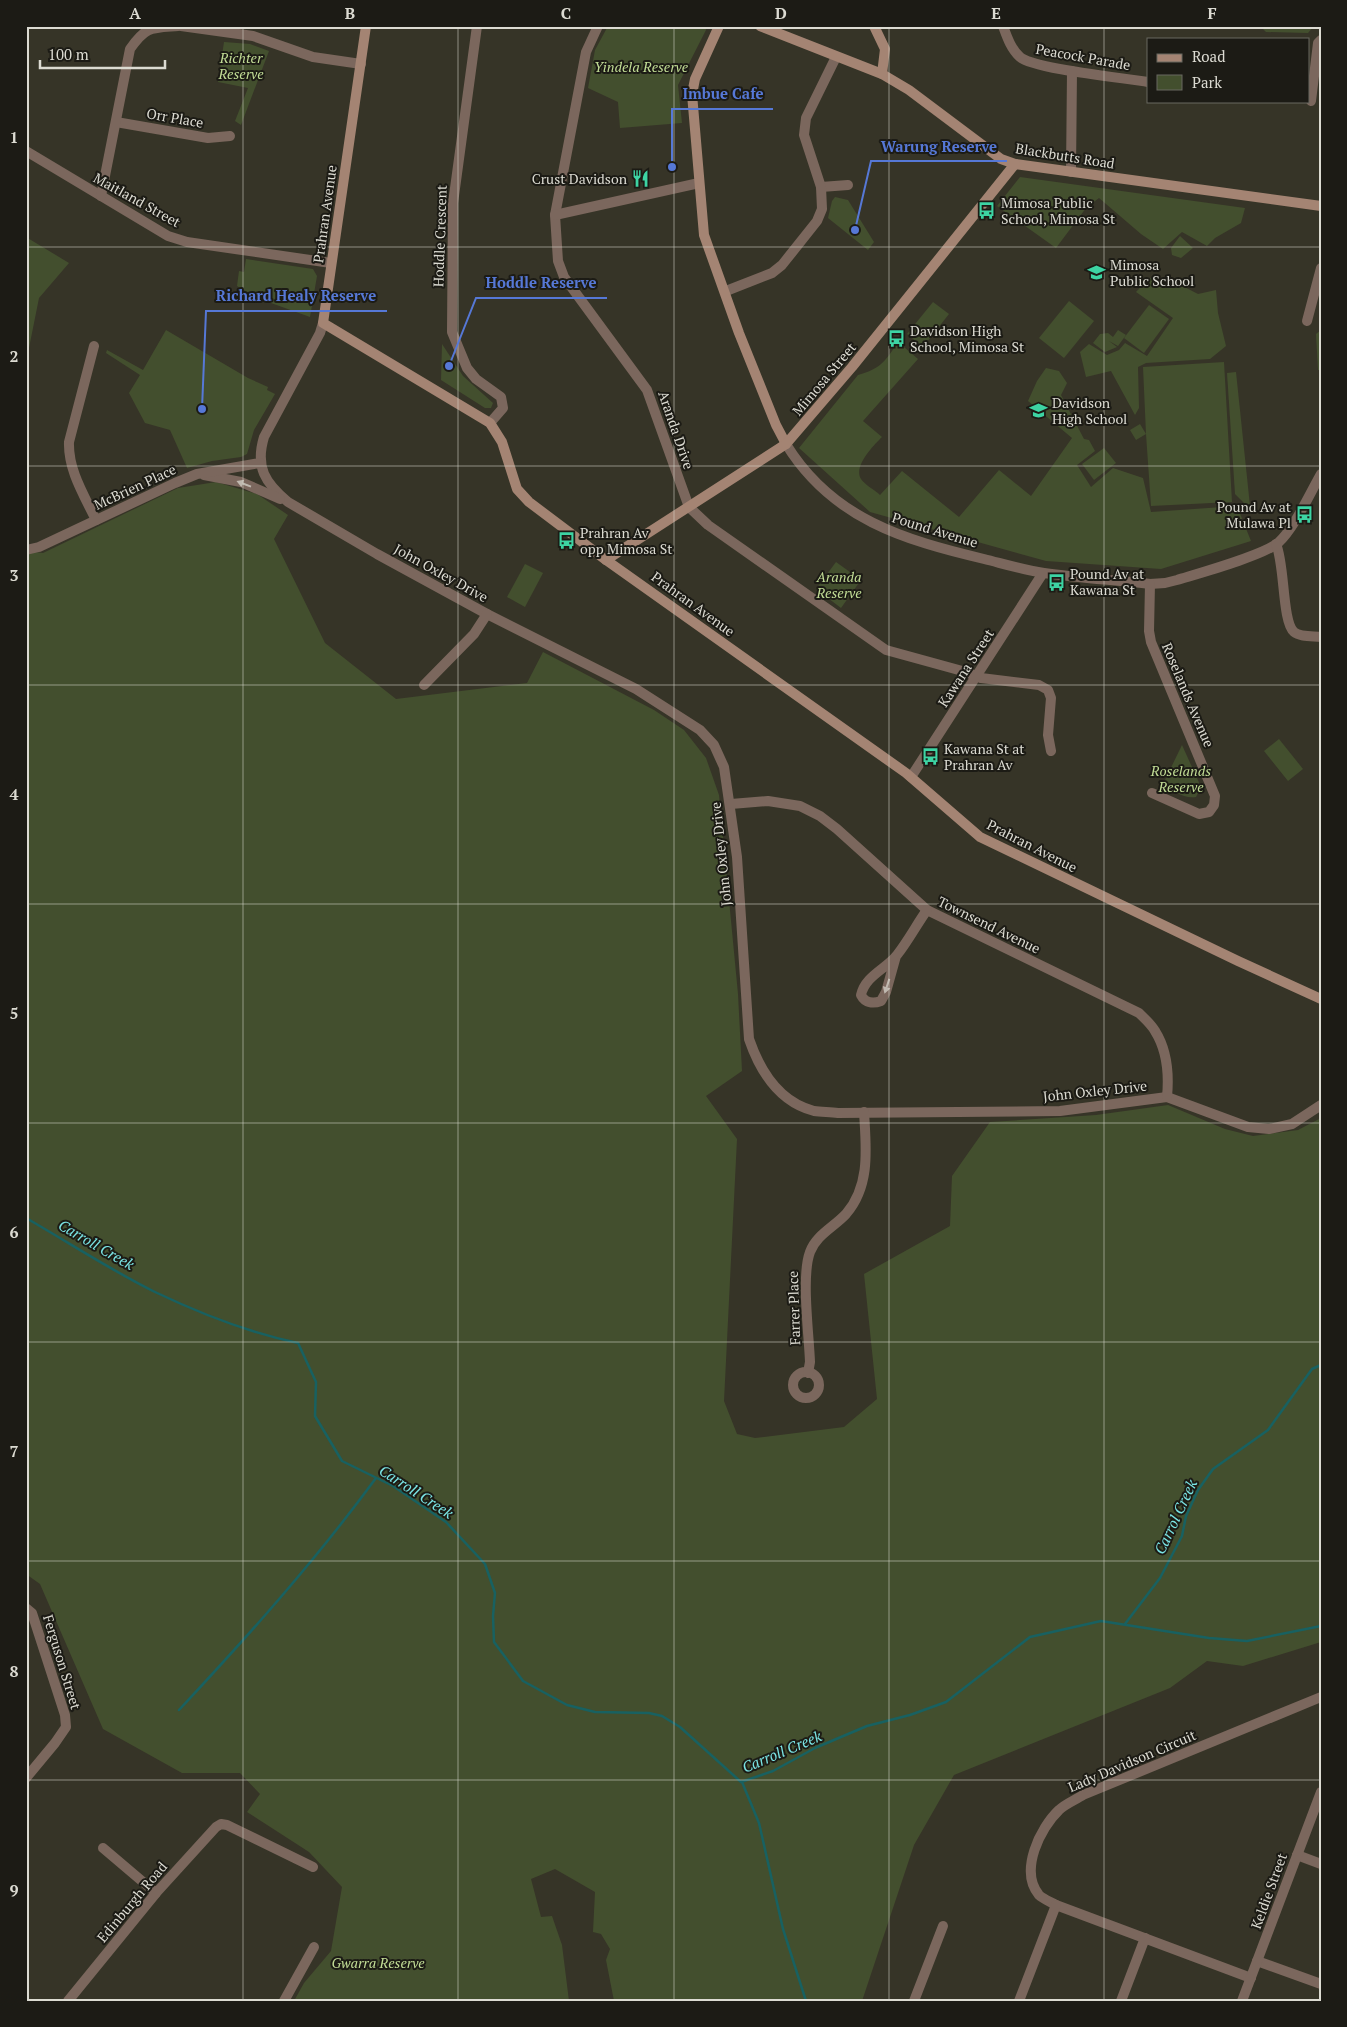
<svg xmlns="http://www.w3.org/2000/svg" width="1347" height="2027" font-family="'PT Serif',serif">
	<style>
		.green { fill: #434f2e }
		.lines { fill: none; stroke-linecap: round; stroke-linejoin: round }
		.stream { stroke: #186161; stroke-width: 2.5 }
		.street { stroke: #7b675d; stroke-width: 10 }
		.secondary { stroke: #a48473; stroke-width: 10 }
		.oneway { fill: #bfb8af }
		.grid { fill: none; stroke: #dcdbd2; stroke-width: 1; stroke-opacity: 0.55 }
		.labels { text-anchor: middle; stroke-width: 4; stroke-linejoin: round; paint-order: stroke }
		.street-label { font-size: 14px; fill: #dcdbd2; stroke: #1c1b15 }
		.park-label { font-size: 14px; font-style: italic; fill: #c2dd96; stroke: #1c1b15 }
		.poi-label { font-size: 14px; fill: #dcdbd2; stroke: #1c1b15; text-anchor: start }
		.water-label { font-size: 15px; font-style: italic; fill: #7ae4e4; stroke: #1c1b15 }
		.leader { fill: none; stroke: #5678d6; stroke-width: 2 }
		.callout-dot { fill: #5678d6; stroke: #1c1b15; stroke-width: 2 }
		.callout-label { font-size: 15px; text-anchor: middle; font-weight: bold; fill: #5678d6; stroke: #1c1b15; stroke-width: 4; stroke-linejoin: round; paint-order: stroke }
		.neatline { fill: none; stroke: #dcdbd2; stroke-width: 2 }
		.grid-label { font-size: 16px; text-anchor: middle; font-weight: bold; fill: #dcdbd2 }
	</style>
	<rect width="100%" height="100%" fill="#363427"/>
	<g class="green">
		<polygon points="608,26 705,26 706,30 678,85 682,123 620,128 618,102 588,88 595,50"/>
		<polygon points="1260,26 1314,26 1308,33 1266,32"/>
		<polygon points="224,42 250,44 269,51 241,125 235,121 248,88 218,82"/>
		<polygon points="1020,177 1245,208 1241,223 1215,238 1207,246 1182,232 1163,249 1141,234 1099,198 1086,208 1056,248 997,206"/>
		<polygon points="835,197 848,200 874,242 868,250 828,218 832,201"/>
		<polygon points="1180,236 1193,248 1181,258 1172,255 1171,248"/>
		<polygon points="26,237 69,263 39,298 26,363"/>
		<polygon points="246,259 313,269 317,276 310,317 257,298 237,286 239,271 244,272"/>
		<polygon points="1149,278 1167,278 1198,294 1216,290 1218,313 1226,346 1210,359 1146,363 1138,367 1139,408 1135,415 1111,371 1086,377 1080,352 1089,344 1107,355 1119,350 1125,343 1147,356 1173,318 1136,292"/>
		<polygon points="1069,301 1094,321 1064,358 1039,338"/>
		<polygon points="933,302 949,314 923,347 907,334"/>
		<polygon points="1149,305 1169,319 1144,353 1124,338"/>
		<polygon points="166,330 248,378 268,387 267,390 275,394 254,430 247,454 241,457 212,461 187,468 170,430 145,423 129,393 140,375 106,353 107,350 143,370"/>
		<polygon points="1118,330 1126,335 1118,346 1109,341 1117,347 1105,352 1093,343 1100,334 1108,333 1113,337"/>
		<polygon points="1321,330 1321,370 1318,370 1316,334"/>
		<path d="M898 342 918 359 863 421 882 437C874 445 853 466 861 479 865 485 875 490 880 495L902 471 959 517 999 470 1031 496 1072 438 1028 401 1037 381 1046 368 1059 371 1067 383 1061 395 1084 439 1089 440 1095 451 1077 465 1091 487 1113 468 1143 478 1151 512 1237 506 1251 541 1161 569 1046 561 870 512 799 448 858 375C881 369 886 360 898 342Z"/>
		<polygon points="442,344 463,376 493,403 491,408 485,408 441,380"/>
		<polygon points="1224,362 1232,502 1151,506 1146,434 1136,440 1130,430 1140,424 1146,434 1143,367"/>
		<polygon points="1236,372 1250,506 1247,506 1235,494 1227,373"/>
		<polygon points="1104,448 1116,463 1094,480 1082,464"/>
		<polygon points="216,482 257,494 288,515 274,539 325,643 396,699 527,683 543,652 654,710 684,730 706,758 719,795 738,994 742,1071 706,1096 737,1139 724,1401 737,1434 755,1438 844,1427 877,1399 864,1274 950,1226 952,1176 990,1122 1096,1115 1168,1105 1225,1129 1253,1136 1298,1130 1321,1118 1321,1642 1243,1666 1207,1661 1170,1688 954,1775 914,1845 862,2001 614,2001 606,1960 610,1949 601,1934 593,1932 595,1892 555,1869 531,1879 541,1917 552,1916 562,1945 569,2001 294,2001 304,1983 331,1951 342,1887 309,1852 247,1812 260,1794 240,1773 182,1773 103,1729 40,1584 26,1574 26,551 43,553 178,488"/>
		<polygon points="836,562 861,580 841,608 816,589"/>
		<polygon points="525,564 543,573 525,607 507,597"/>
		<polygon points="1279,739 1303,769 1288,781 1264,751"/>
		<path d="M1182 745 1201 787 1196 797C1184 799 1171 791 1164 782Z"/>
	</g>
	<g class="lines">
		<g class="stream">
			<path d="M26 1218C68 1242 112 1271 155 1292 199 1313 250 1333 298 1343L316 1382 315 1416 342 1461 393 1486 446 1522 485 1564 495 1593 493 1616 494 1642 523 1681 567 1705 595 1712 649 1713 662 1716 680 1727 741 1782 773 1771 815 1748 867 1726 910 1715 946 1702 1030 1637 1101 1621 1209 1638 1247 1641 1321 1626"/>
			<polyline points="1125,1624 1160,1578 1182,1536 1186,1516 1198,1490 1213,1469 1268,1430 1312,1369 1321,1365"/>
			<path d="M179 1710C249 1635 315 1561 376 1478"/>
			<polyline points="742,1782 759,1823 783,1929 806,2001"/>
		</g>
		<g class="street">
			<polyline points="181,26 253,36 313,57 361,64"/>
			<polyline points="477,26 453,203 452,332 467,368 476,379 501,397 503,408 490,423"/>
			<polyline points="598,26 586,52 555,215 558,261 564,277 647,390 689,507 708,525 886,650 966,672 981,678 1039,685 1048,690 1051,698 1048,735 1051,751"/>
			<path d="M1003 26C1007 37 1011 49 1020 57 1033 69 1125 78 1148 82"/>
			<polyline points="1311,101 1318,43 1321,40"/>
			<polyline points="116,122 208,138 230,136"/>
			<polyline points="26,151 168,236 187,242 331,263"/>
			<polyline points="1071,172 1072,71"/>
			<polyline points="821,187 848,185"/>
			<path d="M101 196 130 49C146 26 151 28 178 26"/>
			<polyline points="555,215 699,183"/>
			<polyline points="726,291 772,273 782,265 817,221 822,209 821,187 804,135 806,118 836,57"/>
			<polyline points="1307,321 1321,268"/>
			<path d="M323 323 320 333 264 437C255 467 265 483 288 502L377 554 487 614 636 689 700 730 714 745 724 767 737 857 749 1039C760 1071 779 1102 814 1111 822 1112 830 1112 838 1113L1060 1111 1167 1097 1248 1127 1269 1129 1292 1124 1321 1105"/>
			<path d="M94 346 69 442C68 470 84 495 96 520"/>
			<path d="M786 444C832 519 904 540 984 559 1004 564 1024 570 1044 573 1079 578 1115 580 1150 584L1165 583 1177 580C1200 573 1262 556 1278 543 1294 529 1310 493 1321 474"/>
			<polyline points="204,475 241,482 280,499"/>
			<path d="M1276 544C1285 564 1282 622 1294 632 1300 637 1313 636 1321 637"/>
			<polyline points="26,550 39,547 175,483 197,474 260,463"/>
			<polyline points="1150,584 1149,631 1151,642 1215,796 1214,805 1209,812 1199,814 1152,793"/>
			<polyline points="424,685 474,634 487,614"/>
			<polyline points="911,777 1043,573"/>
			<path d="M731 804 768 801 800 806 820 816 837 829 927 910 1139 1013C1144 1018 1151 1024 1155 1031 1167 1050 1169 1076 1167 1097"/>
			<path d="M896 956 886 992 881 1001C873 1004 865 1003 861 995 865 976 886 969 897 955 908 941 917 924 927 910"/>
			<circle cx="806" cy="1385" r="13"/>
			<path d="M808 1373 810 1362C809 1334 801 1276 810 1252 816 1235 834 1227 846 1214 871 1185 866 1147 864 1112"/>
			<polyline points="26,1608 32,1613 65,1715 66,1727 55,1743 26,1778"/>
			<polyline points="103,1848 156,1893"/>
			<polyline points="1297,1855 1321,1864"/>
			<polyline points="1257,1961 1321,1984"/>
			<path d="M1251 1978 1056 1905C1051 1902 1043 1899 1039 1895 1019 1871 1040 1828 1059 1810 1065 1804 1075 1800 1083 1795L1321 1697"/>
			<polyline points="68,2001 156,1893 216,1827 221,1824 227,1825 313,1867"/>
			<polyline points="284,2001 314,1947"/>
			<polyline points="914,2001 943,1926"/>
			<polyline points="1019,2001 1056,1905"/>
			<polyline points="1121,2001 1145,1938"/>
			<polyline points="1242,2001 1321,1792"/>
		</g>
		<g class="secondary">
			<polyline points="366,26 323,323 490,423 502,442 517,489 529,502 606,560 906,773 980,837 1238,961 1321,999"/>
			<polyline points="719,26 695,79 692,94 704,235 739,333 776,425 786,444"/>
			<polyline points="760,26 882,74 909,90 1001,159 1015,164 1321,206"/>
			<polyline points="874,26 885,49 882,74"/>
			<polyline points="606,560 786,444 852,367 1015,164"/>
		</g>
	</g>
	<defs><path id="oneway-solid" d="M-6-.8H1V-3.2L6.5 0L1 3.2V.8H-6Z" transform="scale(1.25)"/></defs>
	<g class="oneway">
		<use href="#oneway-solid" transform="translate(244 484) rotate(-159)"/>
		<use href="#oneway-solid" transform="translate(887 986) rotate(108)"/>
	</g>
	<path class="grid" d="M243 26V2001M458 26V2001M674 26V2001M889 26V2001M1104 26V2001M26 247H1321M26 466H1321M26 685H1321M26 904H1321M26 1123H1321M26 1342H1321M26 1561H1321M26 1780H1321"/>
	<defs>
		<symbol id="restaurant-bare" viewBox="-9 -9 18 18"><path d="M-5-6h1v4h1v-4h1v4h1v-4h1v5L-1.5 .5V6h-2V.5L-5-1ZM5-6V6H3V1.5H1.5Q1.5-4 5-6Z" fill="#3dd4a3" stroke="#1c1b15" stroke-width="2.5" paint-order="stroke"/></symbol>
		<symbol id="bus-bare" viewBox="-9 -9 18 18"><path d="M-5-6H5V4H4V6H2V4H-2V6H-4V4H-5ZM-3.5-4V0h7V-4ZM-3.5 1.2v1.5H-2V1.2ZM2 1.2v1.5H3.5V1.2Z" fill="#3dd4a3" stroke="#1c1b15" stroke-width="2.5" paint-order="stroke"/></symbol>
		<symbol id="school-bare" viewBox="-9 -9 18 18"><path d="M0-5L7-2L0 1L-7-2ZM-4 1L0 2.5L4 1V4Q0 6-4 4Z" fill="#3dd4a3" stroke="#1c1b15" stroke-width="2.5" paint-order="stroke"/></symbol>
	</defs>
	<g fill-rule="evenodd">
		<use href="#restaurant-bare" x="628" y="166" width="25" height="25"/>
		<use href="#bus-bare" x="974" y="198" width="25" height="25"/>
		<use href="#school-bare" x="1084" y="260" width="25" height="25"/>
		<use href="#bus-bare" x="884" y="326" width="25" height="25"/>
		<use href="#school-bare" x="1026" y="398" width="25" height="25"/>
		<use href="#bus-bare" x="1292" y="502" width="25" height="25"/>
		<use href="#bus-bare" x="554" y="528" width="25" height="25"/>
		<use href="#bus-bare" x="1044" y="570" width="25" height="25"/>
		<use href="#bus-bare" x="918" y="744" width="25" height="25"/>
	</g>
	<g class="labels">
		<g class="street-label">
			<text transform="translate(1083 57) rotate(10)" y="5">Peacock Parade</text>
			<text transform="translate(175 118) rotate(10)" y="5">Orr Place</text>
			<text transform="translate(1065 156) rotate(9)" y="5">Blackbutts Road</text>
			<text transform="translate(137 200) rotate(29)" y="5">Maitland Street</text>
			<text transform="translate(325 214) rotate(-82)" y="5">Prahran Avenue</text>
			<text transform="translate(440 236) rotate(-88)" y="5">Hoddle Crescent</text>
			<text transform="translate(824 379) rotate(-50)" y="5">Mimosa Street</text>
			<text transform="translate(676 430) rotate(71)" y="5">Aranda Drive</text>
			<text transform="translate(135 487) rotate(-25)" y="5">McBrien Place</text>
			<text transform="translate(935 530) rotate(17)" y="5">Pound Avenue</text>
			<text transform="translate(441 573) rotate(29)" y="5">John Oxley Drive</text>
			<text transform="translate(693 604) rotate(36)" y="5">Prahran Avenue</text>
			<text transform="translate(966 668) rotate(-57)" y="5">Kawana Street</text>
			<text transform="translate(1188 695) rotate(67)" y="5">Roselands Avenue</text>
			<text transform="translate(1032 846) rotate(27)" y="5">Prahran Avenue</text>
			<text transform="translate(721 854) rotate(-96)" y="5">John Oxley Drive</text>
			<text transform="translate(989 925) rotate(26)" y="5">Townsend Avenue</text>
			<text transform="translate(1095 1091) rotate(-6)" y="5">John Oxley Drive</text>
			<text transform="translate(794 1308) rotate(-92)" y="5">Farrer Place</text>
			<text transform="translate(62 1662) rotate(73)" y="5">Ferguson Street</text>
			<text transform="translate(1132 1761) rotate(-23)" y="5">Lady Davidson Circuit</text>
			<text transform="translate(1269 1891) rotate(-70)" y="5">Keldie Street</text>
			<text transform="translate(132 1902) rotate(-50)" y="5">Edinburgh Road</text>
		</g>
		<g class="park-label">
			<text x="241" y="63">Richter<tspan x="241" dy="16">Reserve</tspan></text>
			<text x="641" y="72">Yindela Reserve</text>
			<text x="839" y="582">Aranda<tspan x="839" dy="16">Reserve</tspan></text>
			<text x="1181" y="776">Roselands<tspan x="1181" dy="16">Reserve</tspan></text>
			<text x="378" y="1968">Gwarra Reserve</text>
		</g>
		<g class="poi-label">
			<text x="627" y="184" text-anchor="end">Crust Davidson</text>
			<text x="1001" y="208">Mimosa Public<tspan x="1001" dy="16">School, Mimosa St</tspan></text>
			<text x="1110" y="270">Mimosa<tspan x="1110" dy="16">Public School</tspan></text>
			<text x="910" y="336">Davidson High<tspan x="910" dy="16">School, Mimosa St</tspan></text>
			<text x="1052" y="408">Davidson<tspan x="1052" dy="16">High School</tspan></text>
			<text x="1291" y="512" text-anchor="end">Pound Av at<tspan x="1291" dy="16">Mulawa Pl</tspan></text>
			<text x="580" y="538">Prahran Av<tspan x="580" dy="16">opp Mimosa St</tspan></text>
			<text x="1070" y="579">Pound Av at<tspan x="1070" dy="16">Kawana St</tspan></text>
			<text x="944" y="754">Kawana St at<tspan x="944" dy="16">Prahran Av</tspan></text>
		</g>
		<g class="water-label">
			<text transform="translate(96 1245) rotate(30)" y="5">Carroll Creek</text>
			<text transform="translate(416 1492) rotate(33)" y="5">Carroll Creek</text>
			<text transform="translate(1176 1517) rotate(-65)" y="5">Carrol Creek</text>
			<text transform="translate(782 1752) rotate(-23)" y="5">Carroll Creek</text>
		</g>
	</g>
	<path class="leader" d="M672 167L672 109H773M855 230L871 161H1007M449 366L476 298H607M202 409L206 311H387"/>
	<g class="callout-dot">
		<circle cx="672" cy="167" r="5"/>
		<circle cx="855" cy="230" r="5"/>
		<circle cx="449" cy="366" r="5"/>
		<circle cx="202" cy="409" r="5"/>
	</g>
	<g class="callout-label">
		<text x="723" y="99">Imbue Cafe</text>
		<text x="939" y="152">Warung Reserve</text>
		<text x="541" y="288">Hoddle Reserve</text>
		<text x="296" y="301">Richard Healy Reserve</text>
	</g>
	<rect width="1347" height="2027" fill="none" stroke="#1c1b15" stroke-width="55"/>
	<rect x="1147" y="38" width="162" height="65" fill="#1c1b15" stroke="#696861"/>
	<rect x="1157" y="54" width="25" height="8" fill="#a48473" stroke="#696861"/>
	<text x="1192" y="62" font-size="15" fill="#dcdbd2">Road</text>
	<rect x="1157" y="75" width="25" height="15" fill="#434f2e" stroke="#696861"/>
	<text x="1192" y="88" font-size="15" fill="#dcdbd2">Park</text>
	<path d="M40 60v8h125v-8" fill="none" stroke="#dcdbd2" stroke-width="2.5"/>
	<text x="48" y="60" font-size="15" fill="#dcdbd2" stroke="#1c1b15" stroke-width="4" paint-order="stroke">100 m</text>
	<rect x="28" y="28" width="1292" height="1972" class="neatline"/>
	<g class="grid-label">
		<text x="135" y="19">A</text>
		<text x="350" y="19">B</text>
		<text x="566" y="19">C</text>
		<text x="781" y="19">D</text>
		<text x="996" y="19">E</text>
		<text x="1212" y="19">F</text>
		<text x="14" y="143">1</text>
		<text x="14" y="362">2</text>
		<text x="14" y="581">3</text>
		<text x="14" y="800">4</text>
		<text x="14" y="1019">5</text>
		<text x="14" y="1238">6</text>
		<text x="14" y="1457">7</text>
		<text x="14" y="1677">8</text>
		<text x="14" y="1896">9</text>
	</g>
</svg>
